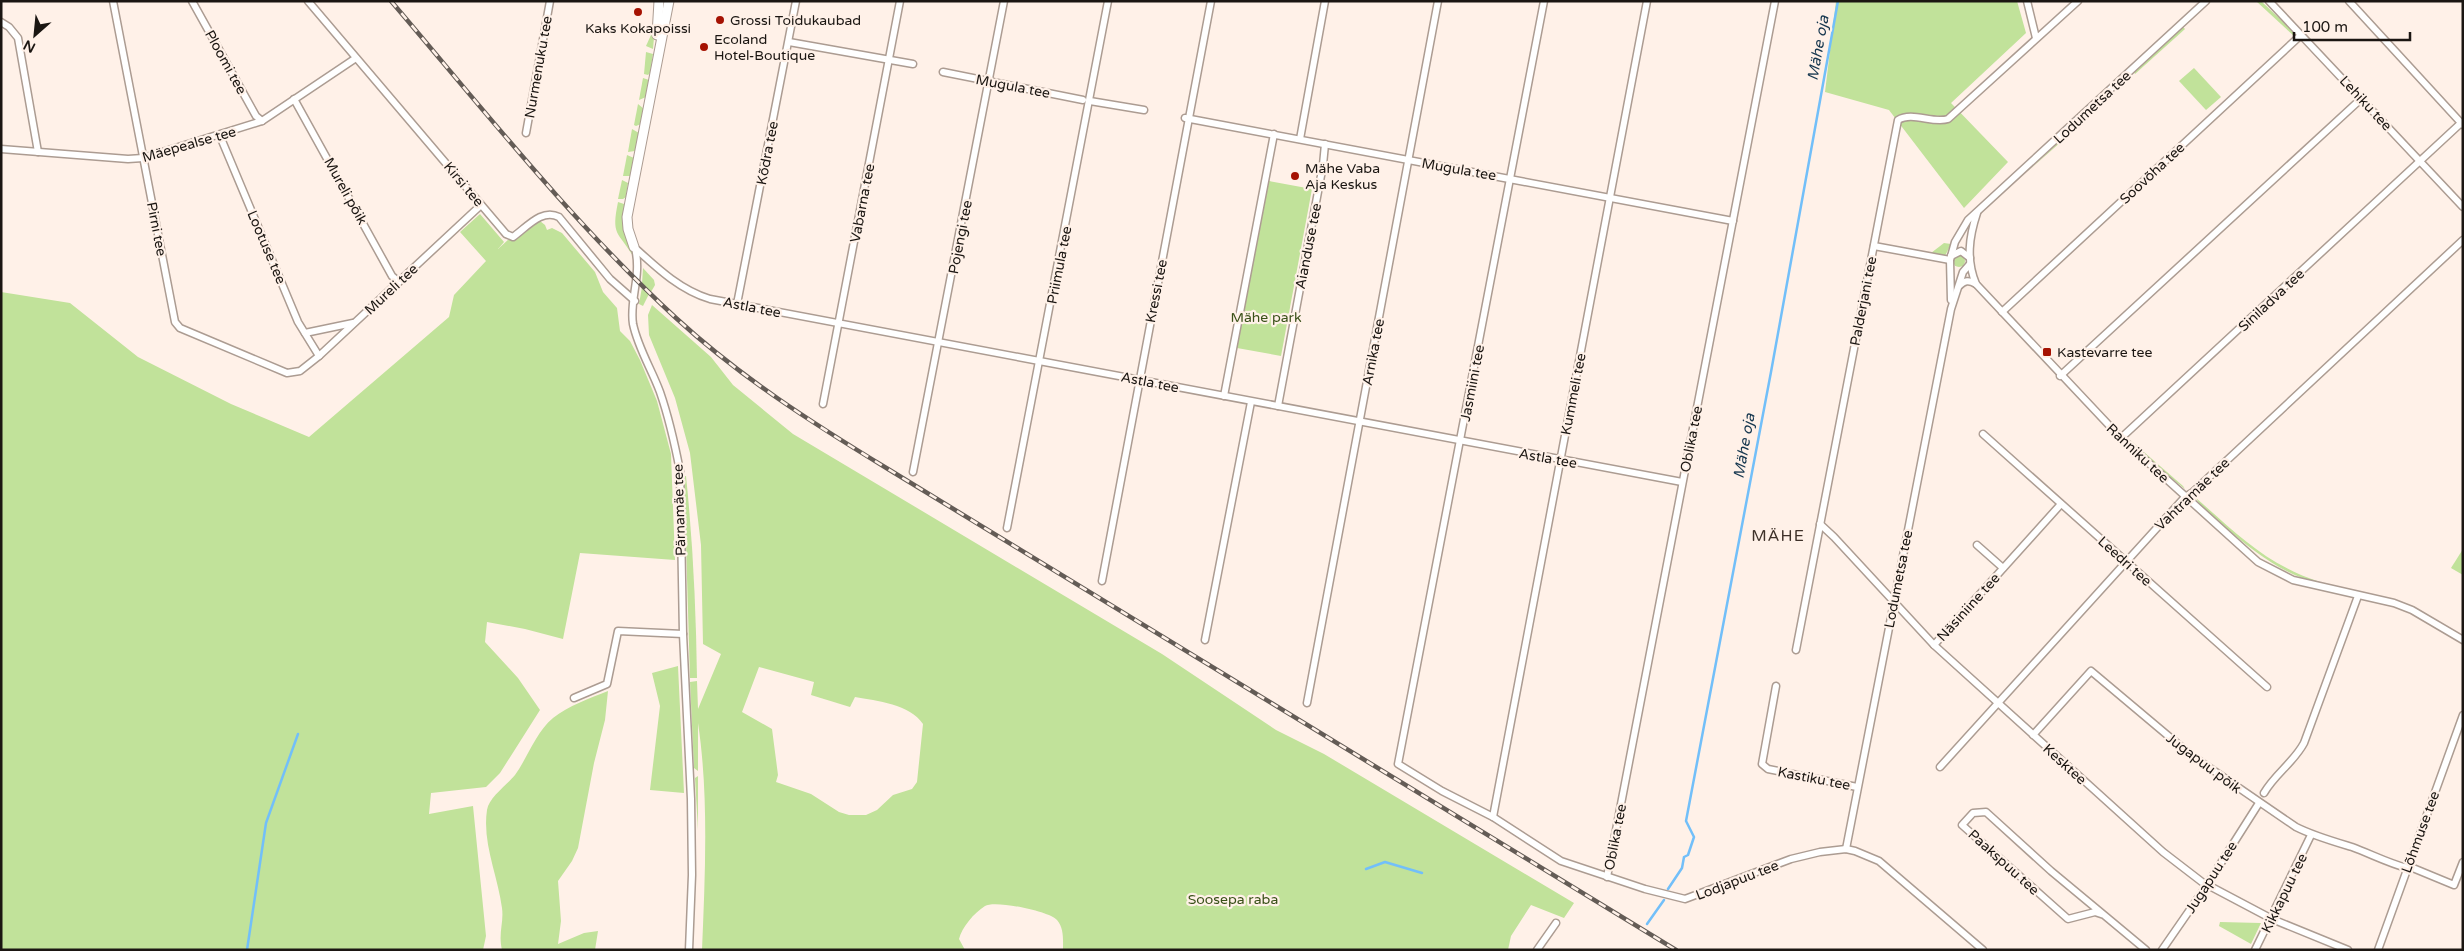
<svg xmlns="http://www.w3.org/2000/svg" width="2464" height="951" font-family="'Varela Round',sans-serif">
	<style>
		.green { fill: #c1e29a; fill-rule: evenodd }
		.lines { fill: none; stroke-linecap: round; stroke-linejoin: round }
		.stream { stroke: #72bff9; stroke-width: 2.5 }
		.minor-casing { stroke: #ac9c92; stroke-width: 9 }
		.secondary-casing { stroke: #ac9c92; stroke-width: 11 }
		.minor { stroke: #fff; stroke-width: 6 }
		.secondary { stroke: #fff; stroke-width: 9 }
		.rail-casing { stroke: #645c56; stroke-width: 4.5 }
		.rail { stroke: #fff1e8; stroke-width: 2.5; stroke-dasharray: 8; stroke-linecap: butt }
		.poi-dot { fill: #a51202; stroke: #fff1e8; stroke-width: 2 }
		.labels { text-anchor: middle; stroke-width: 4.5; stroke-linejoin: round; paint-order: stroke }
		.poi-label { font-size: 14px; fill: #1b1612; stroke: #fff1e8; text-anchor: start }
		.street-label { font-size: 14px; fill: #1b1612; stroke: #fff1e8 }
		.park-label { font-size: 14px; fill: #395018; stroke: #fff1e8 }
		.water-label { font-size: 15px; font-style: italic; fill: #15364e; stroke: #fff1e8 }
		.quarter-label { font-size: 16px; letter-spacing: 1px; fill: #3e3129; stroke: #fff1e8 }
	</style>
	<rect width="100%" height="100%" fill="#fff1e8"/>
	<g class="green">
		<polygon points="1836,1 2017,1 2026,33 1951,103 2008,162 1964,208 1889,110 1825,92"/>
		<polygon points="2256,1 2261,1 2295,33 2294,36"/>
		<polygon points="655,26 653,49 646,46"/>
		<polygon points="2183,27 2185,29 2135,74 2134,72"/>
		<polygon points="646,52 653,54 650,73 648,75 644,74"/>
		<polygon points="2194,68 2221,97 2206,110 2179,81"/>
		<polygon points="643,78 649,80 646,97 639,100"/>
		<polygon points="2101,103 2079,126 2027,172"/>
		<polygon points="638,104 644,109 641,124 636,126 634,125"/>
		<polygon points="632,129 639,133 635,151 628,152"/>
		<polygon points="627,155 634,158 630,176 623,176"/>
		<polygon points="622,180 628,183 626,197 623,199 618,199"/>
		<polygon points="1269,181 1312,189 1281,356 1237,348"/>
		<path d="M618 202 624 204 623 226 633 256C618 231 611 236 618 202Z"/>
		<polygon points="480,214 504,242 498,249 509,239 514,241 540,221 545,225 547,230 552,228 562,233 595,272 603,292 617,308 620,331 630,341 640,360 657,401 671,454 675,560 580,553 563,639 525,629 487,622 485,642 518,678 540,710 500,773 486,787 431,793 429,814 473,806 486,936 483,950 1,950 1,292 70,303 138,357 231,404 309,437 449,317 454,295 486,261 460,232"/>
		<polygon points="1944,243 1951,244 1945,256 1931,253"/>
		<circle cx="1959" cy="261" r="6"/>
		<polygon points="643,268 654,280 655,285 651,292 642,284"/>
		<polygon points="642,287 649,294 643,306 639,304"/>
		<path d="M652 305 711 357 733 385 793 434 1162 654 1276 730 1324 754 1574 903 1564 918 1531 905 1511 936 1508 950H1063C1063 939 1064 928 1057 920 1049 911 995 900 985 906 974 913 962 927 959 939L965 950H702C705 876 709 796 698 723V771L694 768 690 682 697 681 698 709 721 654 703 644 701 545 690 453 675 398 649 335 648 315ZM759 667 814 682 811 695 850 707 855 697C877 701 910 704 923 724L917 782 912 789 893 795 877 810 866 815H849L839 812 811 794 776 782 778 775 772 729 742 712Z"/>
		<polygon points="2129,439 2183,486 2185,489 2154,464"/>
		<path d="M684 476H686C693 543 696 610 697 678H690Z"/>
		<path d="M2196 498C2237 534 2267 565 2320 582L2319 584C2280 572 2257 554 2226 528 2216 520 2202 510 2196 498Z"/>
		<polygon points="2463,549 2463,575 2451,568"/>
		<polygon points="678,666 684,793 650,790 660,706 652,673"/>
		<path d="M608 691 605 720 594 763 578 848 572 861 558 881 561 921 558 944 584 933 598 931 595 950H502C498 933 504 923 502 908 498 876 482 843 487 810 489 797 507 785 515 775 528 757 536 732 553 718 568 706 590 698 608 691Z"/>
		<polygon points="698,776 698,830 695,778"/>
		<polygon points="2220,922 2261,923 2251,944 2219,926"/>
	</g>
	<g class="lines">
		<g class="stream">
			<polyline points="1366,869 1385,862 1422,873"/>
			<polyline points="1668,889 1682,868 1684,857 1688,855 1694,837 1686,821 1771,372 1838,1"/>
			<polyline points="1647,924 1664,900"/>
			<polyline points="247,950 266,823 298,734"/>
		</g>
		<defs>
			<g id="minor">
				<polyline points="113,1 175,322 180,328 287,373 300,371 319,356 481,205"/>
				<polyline points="192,1 256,116 262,121"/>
				<path d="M308 1 506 234 513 237C527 227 542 208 559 217L610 279 635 301"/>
				<polyline points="1544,1 1398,764 1442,791 1493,817 1561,861 1645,889 1685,899 1791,859 1820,852 1846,849 1855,851 1879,861 1983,950"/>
				<polyline points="2027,1 2036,38"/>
				<polyline points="2269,1 2463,207"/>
				<polyline points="2349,1 2463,125"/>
				<polyline points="1,22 9,27 18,38 38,152"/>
				<polyline points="789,42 913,64"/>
				<polyline points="943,72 1083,100"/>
				<polyline points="294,99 392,276 399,282"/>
				<polyline points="1090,101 1144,110"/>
				<polyline points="1185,118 1733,221"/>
				<polyline points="526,133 550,1"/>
				<polyline points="220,136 298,322 319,356"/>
				<polyline points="1300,139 1325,1"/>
				<polyline points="1,149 128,159 143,158 262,121 356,58"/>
				<path d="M1977 213C1969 237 1966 260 1976 284L2121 438 2258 562 2293 580 2394 603 2412 610 2463 640"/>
				<polyline points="1874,246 1950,260"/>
				<path d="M634 247C657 268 680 290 710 299L1682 482"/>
				<path d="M635 248C642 276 629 300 633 324 638 348 652 370 660 392 669 418 675 445 680 471L683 634 691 799 692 875 689 950"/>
				<polyline points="1951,256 1961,251 1970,258"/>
				<path d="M1959 286C1965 280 1969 280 1976 284"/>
				<polyline points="1951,300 1950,260 1955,242 1968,220 2206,1"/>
				<polyline points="737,304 796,1"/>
				<polyline points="2002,312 2301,35"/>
				<polyline points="305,333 353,323"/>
				<polyline points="2060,376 2362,98"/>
				<polyline points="1224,396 1274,134"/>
				<polyline points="823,404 900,1"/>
				<polyline points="1278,406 1323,165 1325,144"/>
				<polyline points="1983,434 2267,687"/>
				<polyline points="2121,438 2461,123"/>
				<polyline points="913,472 1004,1"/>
				<polyline points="1820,524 1834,537 1934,645 2163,852 2202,882 2272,919 2348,950"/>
				<polyline points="1007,528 1108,1"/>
				<polyline points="1977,545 2003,568"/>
				<polyline points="1102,581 1211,1"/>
				<polyline points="1205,640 1251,402"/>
				<polyline points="1934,645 2061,504"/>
				<path d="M1796 650 1898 120C1912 111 1933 124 1948 119L2078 1"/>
				<polyline points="1776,686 1762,764 1768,769 1857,787"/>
				<polyline points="574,698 607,684 618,631 683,634"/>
				<polyline points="1307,703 1438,1"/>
				<path d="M2033 735 2091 671 2191 755 2296 827C2314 836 2332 841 2352 847 2371 854 2388 863 2407 868"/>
				<polyline points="1940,767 2185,497 2193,492 2463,240"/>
				<path d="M2264 793C2275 774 2294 762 2304 743L2358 596"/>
				<polyline points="1493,817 1647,1"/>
				<polyline points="1846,849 1951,309 1963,272 1970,264"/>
				<polyline points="2408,866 2454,885 2463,862"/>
				<polyline points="1607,877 1775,1"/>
				<polyline points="2104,915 2051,871 1986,812 1973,813 1962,825 2068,919 2095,912 2104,915 2146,950"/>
				<polyline points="1537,950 1556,923"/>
				<polyline points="2162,950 2207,885 2259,803"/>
				<polyline points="2255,950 2311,835"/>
				<polyline points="2378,950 2463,715"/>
			</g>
			<g id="secondary">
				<polyline points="657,35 659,1"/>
				<polyline points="634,247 628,229 627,217 669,1"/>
			</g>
		</defs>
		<use href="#minor" class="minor-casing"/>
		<use href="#secondary" class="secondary-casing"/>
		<use href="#minor" class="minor"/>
		<use href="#secondary" class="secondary"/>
		<defs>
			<path id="rail" d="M391 1C483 109 572 222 676 318 740 377 814 424 888 469L1676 950"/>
		</defs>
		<use href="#rail" class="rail-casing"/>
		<use href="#rail" class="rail"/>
	</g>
	<g class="poi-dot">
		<circle cx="638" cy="12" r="5"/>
		<circle cx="720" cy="20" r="5"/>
		<circle cx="704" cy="47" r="5"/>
		<circle cx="1295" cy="176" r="5"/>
		<rect x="2042" y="347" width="10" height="10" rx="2.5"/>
	</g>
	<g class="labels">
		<g class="poi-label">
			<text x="730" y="25">Grossi Toidukaubad</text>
			<text x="638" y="33" text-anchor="middle">Kaks Kokapoissi</text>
			<text x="714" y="44">Ecoland<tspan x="714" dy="16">Hotel-Boutique</tspan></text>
			<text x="1305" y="173">Mähe Vaba<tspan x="1305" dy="16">Aja Keskus</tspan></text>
			<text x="2057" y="357">Kastevarre tee</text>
		</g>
		<g class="street-label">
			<text transform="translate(226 62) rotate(61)" y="5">Ploomi tee</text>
			<text transform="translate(538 67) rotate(-80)" y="5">Nurmenuku tee</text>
			<text transform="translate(1013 86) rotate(11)" y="5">Mugula tee</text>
			<text transform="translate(2366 103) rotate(47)" y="5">Lehiku tee</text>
			<text transform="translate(2092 107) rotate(-43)" y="5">Lodumetsa tee</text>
			<text transform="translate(189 144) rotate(-16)" y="5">Mäepealse tee</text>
			<text transform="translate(767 153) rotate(-79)" y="5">Kõdra tee</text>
			<text transform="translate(1459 169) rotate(10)" y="5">Mugula tee</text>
			<text transform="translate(2152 173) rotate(-43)" y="5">Soovõha tee</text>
			<text transform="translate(464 184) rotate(50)" y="5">Kirsi tee</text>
			<text transform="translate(346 191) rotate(61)" y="5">Mureli põik</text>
			<text transform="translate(862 203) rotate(-79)" y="5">Vabarna tee</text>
			<text transform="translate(157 229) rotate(79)" y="5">Pirni tee</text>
			<text transform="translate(960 237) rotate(-79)" y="5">Pojengi tee</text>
			<text transform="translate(1308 246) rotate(-79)" y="5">Aianduse tee</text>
			<text transform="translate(267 247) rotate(67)" y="5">Lootuse tee</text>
			<text transform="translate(1059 265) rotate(-79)" y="5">Priimula tee</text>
			<text transform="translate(391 289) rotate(-43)" y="5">Mureli tee</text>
			<text transform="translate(1156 291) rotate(-79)" y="5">Kressi tee</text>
			<text transform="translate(2271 300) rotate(-43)" y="5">Siniladva tee</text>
			<text transform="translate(1863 301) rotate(-79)" y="5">Palderjani tee</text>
			<text transform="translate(752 307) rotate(11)" y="5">Astla tee</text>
			<text transform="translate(1373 352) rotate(-79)" y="5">Arnika tee</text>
			<text transform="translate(1150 382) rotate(11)" y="5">Astla tee</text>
			<text transform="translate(1472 383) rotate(-79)" y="5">Jasmiini tee</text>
			<text transform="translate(1573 394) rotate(-79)" y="5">Kummeli tee</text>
			<text transform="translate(1691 439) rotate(-79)" y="5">Oblika tee</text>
			<text transform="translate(2138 453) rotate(43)" y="5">Ranniku tee</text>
			<text transform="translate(1548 458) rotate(10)" y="5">Astla tee</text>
			<text transform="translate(2192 494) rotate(-44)" y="5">Vahtramäe tee</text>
			<text transform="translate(679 510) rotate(-92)" y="5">Pärnamäe tee</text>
			<text transform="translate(2125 561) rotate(42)" y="5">Leedri tee</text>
			<text transform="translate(1898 579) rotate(-79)" y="5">Lodumetsa tee</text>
			<text transform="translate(1968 607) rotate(-48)" y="5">Näsiniine tee</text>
			<text transform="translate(2204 763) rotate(37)" y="5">Jugapuu põik</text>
			<text transform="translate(2065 764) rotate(42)" y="5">Kesktee</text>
			<text transform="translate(1814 778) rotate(11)" y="5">Kastiku tee</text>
			<text transform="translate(2420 832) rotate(-70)" y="5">Lõhmuse tee</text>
			<text transform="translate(1615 837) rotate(-79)" y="5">Oblika tee</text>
			<text transform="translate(2004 862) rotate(42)" y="5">Paakspuu tee</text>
			<text transform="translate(2211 877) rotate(-57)" y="5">Jugapuu tee</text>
			<text transform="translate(1737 880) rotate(-21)" y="5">Lodjapuu tee</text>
			<text transform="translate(2284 893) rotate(-64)" y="5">Kikkapuu tee</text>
		</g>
		<g class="park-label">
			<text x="1266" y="322">Mähe park</text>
			<text x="1233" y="904">Soosepa raba</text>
		</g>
		<g class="water-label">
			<text transform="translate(1818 48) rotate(-80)" y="5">Mähe oja</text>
			<text transform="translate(1744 446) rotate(-80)" y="5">Mähe oja</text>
		</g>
		<g class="quarter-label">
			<text x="1778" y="541">MÄHE</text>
		</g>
	</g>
	<rect width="2464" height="951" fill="none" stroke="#1b1612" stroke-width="5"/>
	<g transform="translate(35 35) rotate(207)" stroke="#fff1e8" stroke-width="4" paint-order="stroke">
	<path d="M0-4L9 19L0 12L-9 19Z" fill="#1b1612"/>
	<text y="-8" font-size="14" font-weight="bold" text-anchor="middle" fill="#1b1612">N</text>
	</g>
	<path d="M2294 32v8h116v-8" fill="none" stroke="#1b1612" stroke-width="2.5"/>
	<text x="2302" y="32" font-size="15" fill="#1b1612" stroke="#fff1e8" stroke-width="4" paint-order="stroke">100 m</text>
</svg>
